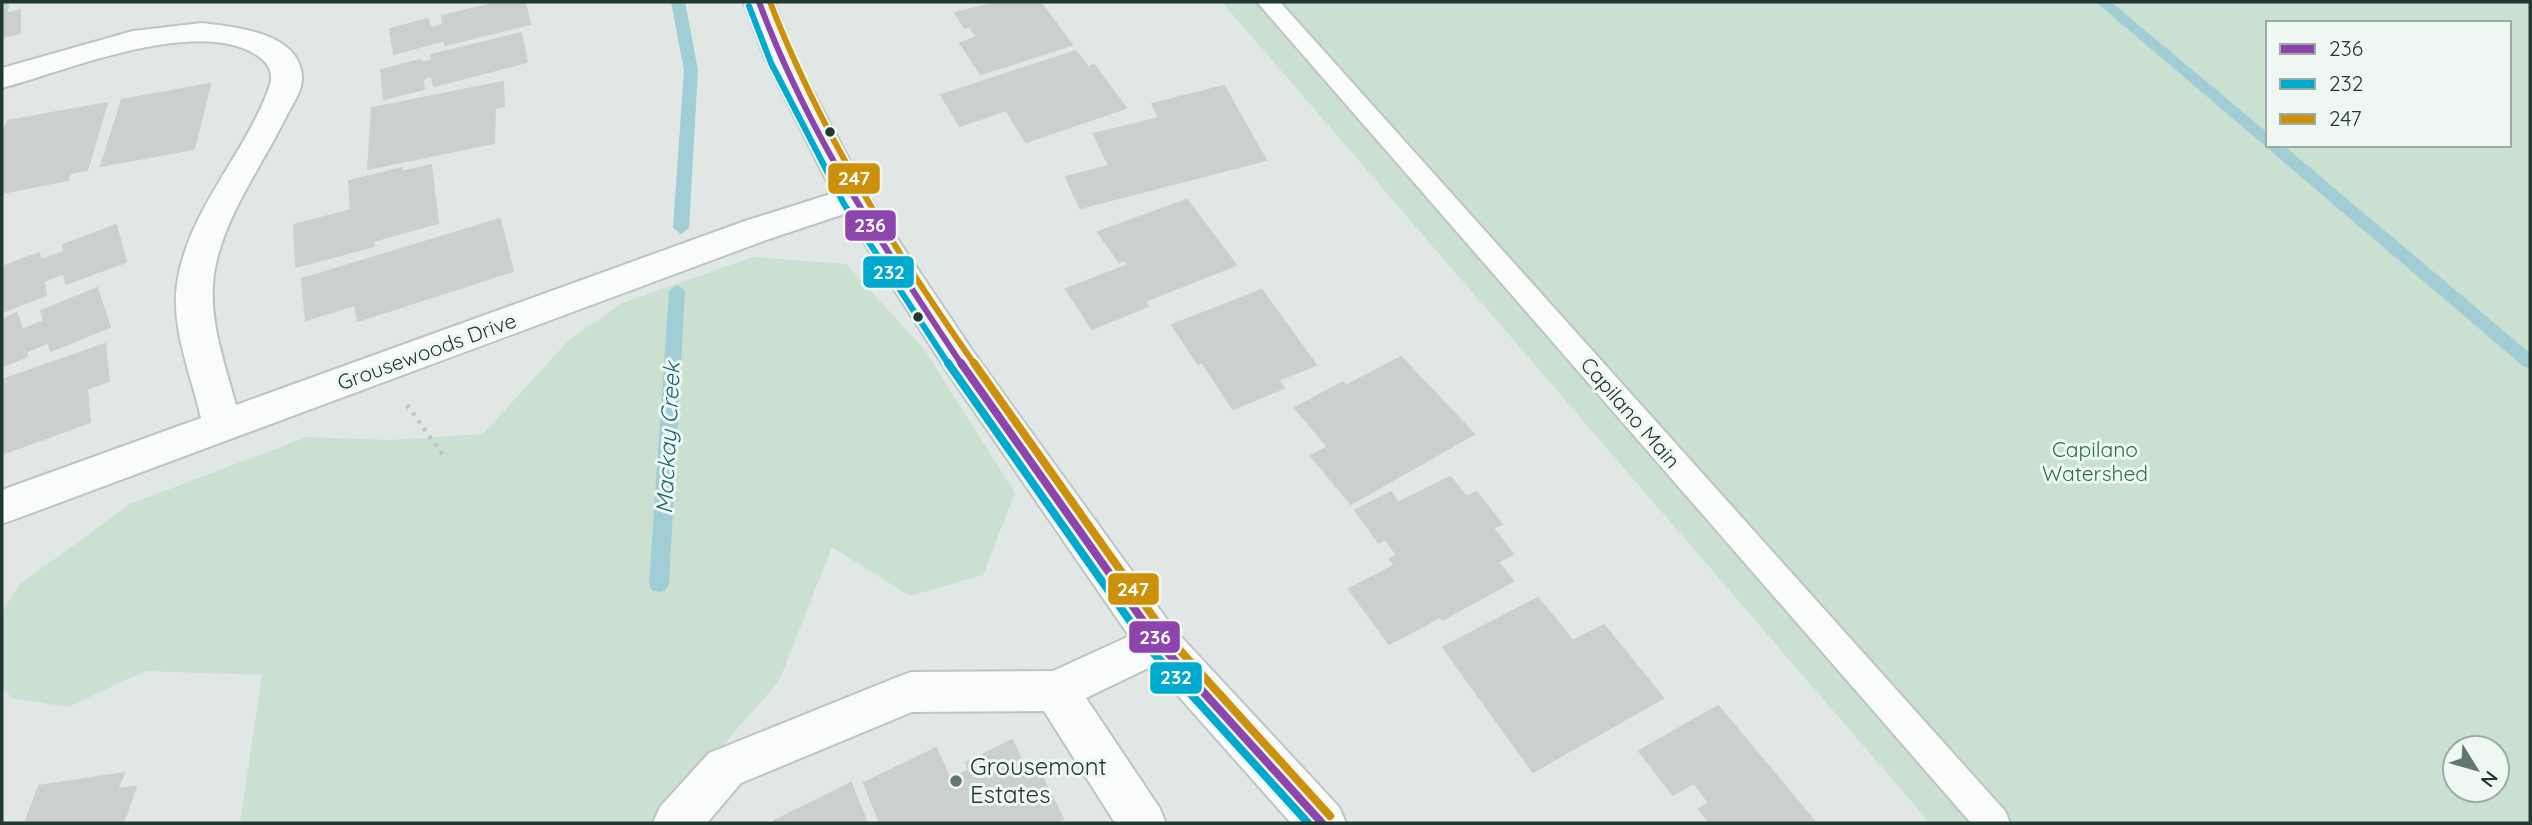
<svg xmlns="http://www.w3.org/2000/svg" width="2532" height="825" font-family="Quicksand,sans-serif">
	<style>
		.green { fill: #cae0d1; fill-rule: evenodd }
		.lines { fill: none; stroke-linecap: round; stroke-linejoin: round }
		.stream { fill: #a1ced5; fill-rule: evenodd }
		.building { fill: #cad0cd; stroke: #cad0cd; stroke-width: 2 }
		.lane-casing { stroke: #bec4c1; stroke-width: 4 }
		.street-casing { stroke: #bec4c1; stroke-width: 4 }
		.secondary-casing { stroke: #bdc5c2; stroke-width: 4 }
		.path { stroke: #bfc7c5; stroke-width: 4.5; stroke-dasharray: 3.5 6; stroke-linecap: butt }
		.lane { fill: #fafbfb; fill-rule: evenodd }
		.street { fill: #fafbfb; fill-rule: evenodd }
		.secondary { fill: #fafbfb; fill-rule: evenodd }
		.bus-1-far1-casing { stroke: #eff7f3; stroke-width: 10 }
		.bus-1-casing { stroke: #eff7f3; stroke-width: 13 }
		.bus-2-far1-casing { stroke: #eff7f3; stroke-width: 10 }
		.bus-2-casing { stroke: #eff7f3; stroke-width: 13 }
		.bus-3-far1-casing { stroke: #eff7f3; stroke-width: 10 }
		.bus-3-casing { stroke: #eff7f3; stroke-width: 13 }
		.bus-1-far1 { stroke: #8e44ad; stroke-width: 6 }
		.bus-1 { stroke: #8e44ad; stroke-width: 8 }
		.bus-2-far1 { stroke: #00a9ce; stroke-width: 6 }
		.bus-2 { stroke: #00a9ce; stroke-width: 8 }
		.bus-3-far1 { stroke: #cc900a; stroke-width: 6 }
		.bus-3 { stroke: #cc900a; stroke-width: 8 }
		.bus-dot { fill: #203932; stroke: #eff7f3; stroke-width: 2.5 }
		.poi-dot { fill: #647670; stroke: #eff7f3; stroke-width: 2.5 }
		.labels { text-anchor: middle; stroke-width: 6; stroke-linejoin: round; paint-order: stroke }
		.street-label { font-size: 21px; fill: #203932; stroke: #eff7f3 }
		.park-label { font-size: 21px; fill: #2b6f45; stroke: #eff7f3 }
		.water-label { font-size: 23px; font-style: italic; fill: #1b6674; stroke: #eff7f3 }
		.near-poi-label { font-size: 24px; fill: #203932; stroke: #eff7f3; text-anchor: start }
		.line-badge { stroke: #eff7f3; stroke-width: 2.5 }
		.badge-label { font-size: 19px; text-anchor: middle; font-weight: bold; fill: #fff }
	</style>
	<rect width="100%" height="100%" fill="#e1e7e4"/>
	<g class="green">
		<path d="M1222 2H2530V823H1930ZM2268 23H2509V145H2268ZM2455 748H2497V790H2455Z"/>
		<polygon points="753,257 846,264 924,349 1015,493 983,575 910,596 832,547 779,681 655,823 240,823 262,675 145,671 68,707 12,698 2,687 2,611 19,585 130,504 307,437 390,440 483,434 568,341 622,303"/>
	</g>
	<g class="lines">
		<g class="stream">
			<polygon points="671,2 685,2 698,70 689,228 681,234 673,228 684,70"/>
			<polygon points="2096,2 2111,2 2268,133 2268,145 2283,145 2530,353 2530,368 2524,367"/>
			<polygon points="677,285 685,291 669,584 666,590 659,592 652,590 649,584 669,291"/>
		</g>
	</g>
	<g class="building">
		<polygon points="2,2 8,2 7,14 20,10 20,33 2,37"/>
		<polygon points="499,2 525,2 530,24 445,45 445,40 394,54 390,29 428,19 430,28 443,25 442,16"/>
		<polygon points="1000,2 1040,2 1072,45 981,74 960,43 977,37 969,26 965,28 955,13"/>
		<polygon points="521,33 527,62 434,86 432,76 423,79 424,89 384,99 381,70 420,60 421,63 432,60 431,55"/>
		<polygon points="1076,51 1088,67 1094,65 1126,108 1026,142 1006,110 960,126 941,95"/>
		<polygon points="503,82 504,106 495,108 494,143 368,169 372,108"/>
		<polygon points="210,84 194,149 101,166 122,100"/>
		<polygon points="1224,86 1266,160 1080,208 1066,177 1109,166 1094,134 1159,118 1152,104"/>
		<polygon points="107,103 87,170 70,173 68,180 2,193 2,134 8,121"/>
		<polygon points="431,165 438,223 373,241 374,246 296,267 294,225 351,210 349,181 402,168 402,172"/>
		<polygon points="1187,200 1236,265 1145,301 1148,306 1092,329 1066,289 1128,265 1125,260 1119,262 1098,232"/>
		<polygon points="500,219 513,271 358,321 355,305 306,320 302,279"/>
		<polygon points="116,225 126,262 66,284 64,273 44,281 46,295 2,312 2,267 39,253 41,260 64,252 63,245"/>
		<polygon points="97,288 110,327 51,351 48,342 26,352 27,356 2,367 2,320 17,313 22,330 44,321 41,311"/>
		<polygon points="1262,290 1316,365 1278,380 1284,388 1233,409 1202,362 1198,364 1172,325"/>
		<polygon points="105,344 109,381 87,389 90,422 2,454 2,380"/>
		<polygon points="1401,357 1474,434 1351,504 1311,456 1328,447 1295,408 1343,382 1346,386"/>
		<polygon points="1450,477 1467,497 1476,492 1502,524 1493,528 1513,554 1498,562 1513,581 1442,620 1440,617 1389,644 1349,589 1395,565 1390,559 1397,555 1385,539 1379,543 1355,510 1391,492 1398,503"/>
		<polygon points="1538,598 1573,641 1604,625 1663,698 1533,772 1443,647"/>
		<polygon points="1718,706 1816,823 1710,823 1699,809 1709,803 1694,783 1673,795 1639,751"/>
		<polygon points="1012,740 1025,767 1035,762 1063,819 1055,823 880,823 864,783 936,748 950,779 969,770 966,763"/>
		<polygon points="124,773 117,789 136,787 123,823 25,823 39,786"/>
		<polygon points="851,783 867,823 775,823 774,821"/>
	</g>
	<g class="lines">
		<defs>
			<polygon id="lane" points="1257,2 1280,2 2005,811 2010,823 1971,823"/>
			<g id="street">
				<path d="M202 23C234 27 299 32 302 76 303 90 293 103 287 115 264 162 230 208 217 259 204 309 223 357 236 405L745 221 853 187 865 191 870 199 865 207 769 239 2 524V490L201 418C191 373 169 325 178 278 191 207 245 154 269 88 274 75 270 64 258 56 198 15 66 71 2 88V68L133 31Z"/>
				<polygon points="1158,623 1173,628 1180,642 1173,656 1086,698 1159,807 1166,823 1115,823 1044,711 912,712 741,783 707,823 653,823 660,807 709,753 895,678 911,672 1053,671"/>
			</g>
			<polygon id="secondary" points="744,2 774,2 795,58 868,195 974,353 1173,628 1339,807 1346,823 1291,823 1143,656 948,373 836,199 765,58"/>
		</defs>
		<use href="#lane" class="lane-casing"/>
		<use href="#street" class="street-casing"/>
		<use href="#secondary" class="secondary-casing"/>
		<polyline class="path" points="407,405 445,458"/>
		<use href="#lane" class="lane"/>
		<use href="#street" class="street"/>
		<use href="#secondary" class="secondary"/>
		<defs>
			<path id="bus-1-far1" d="M759 2C808 134 884 248 962 365"/>
			<polyline id="bus-1" points="961,363 1158,642 1322,823"/>
			<polyline id="bus-2-far1" points="749,6 771,63 844,204 949,365"/>
			<polyline id="bus-2" points="948,363 1149,648 1308,823"/>
			<path id="bus-3-far1" d="M770 2C820 132 895 251 975 365"/>
			<polyline id="bus-3" points="974,363 1166,635 1330,816"/>
		</defs>
		<use href="#bus-1-far1" class="bus-1-far1-casing"/>
		<use href="#bus-1" class="bus-1-casing"/>
		<use href="#bus-2-far1" class="bus-2-far1-casing"/>
		<use href="#bus-2" class="bus-2-casing"/>
		<use href="#bus-3-far1" class="bus-3-far1-casing"/>
		<use href="#bus-3" class="bus-3-casing"/>
		<use href="#bus-1-far1" class="bus-1-far1"/>
		<use href="#bus-1" class="bus-1"/>
		<use href="#bus-2-far1" class="bus-2-far1"/>
		<use href="#bus-2" class="bus-2"/>
		<use href="#bus-3-far1" class="bus-3-far1"/>
		<use href="#bus-3" class="bus-3"/>
	</g>
	<g class="bus-dot">
		<circle cx="830" cy="132" r="6"/>
		<circle cx="918" cy="317" r="6"/>
	</g>
	<circle class="poi-dot" cx="956" cy="781" r="7"/>
	<g class="labels">
		<g class="street-label">
			<text transform="translate(427 352) rotate(-20)" y="7">Grousewoods Drive</text>
			<text transform="translate(1630 413) rotate(49)" y="7">Capilano Main</text>
		</g>
		<g class="park-label">
			<text x="2095" y="457">Capilano<tspan x="2095" dy="24">Watershed</tspan></text>
		</g>
		<g class="water-label">
			<text transform="translate(668 438) rotate(-87)" y="8">Mackay Creek</text>
		</g>
		<g class="near-poi-label">
			<text x="970" y="775">Grousemont<tspan x="970" dy="28">Estates</tspan></text>
		</g>
	</g>
	<g class="line-badge">
		<rect x="827" y="162" width="54" height="33" rx="7" fill="#cc900a"/>
		<rect x="844" y="209" width="53" height="33" rx="7" fill="#8e44ad"/>
		<rect x="862" y="255" width="53" height="34" rx="7" fill="#00a9ce"/>
		<rect x="1107" y="572" width="53" height="34" rx="7" fill="#cc900a"/>
		<rect x="1128" y="620" width="53" height="34" rx="7" fill="#8e44ad"/>
		<rect x="1149" y="661" width="54" height="34" rx="7" fill="#00a9ce"/>
	</g>
	<g class="badge-label">
		<text x="854" y="185">247</text>
		<text x="870" y="232">236</text>
		<text x="889" y="279">232</text>
		<text x="1133" y="596">247</text>
		<text x="1155" y="644">236</text>
		<text x="1176" y="684">232</text>
	</g>
	<rect width="2532" height="825" fill="none" stroke="#203932" stroke-width="7"/>
	<rect x="2266" y="21" width="245" height="126" fill="#eff7f3" stroke="#9caba6" stroke-width="2"/>
	<rect x="2280" y="44" width="35" height="10" fill="#8e44ad" stroke="#9caba6" stroke-width="2"/>
	<text x="2329" y="56" font-size="21" fill="#203932">236</text>
	<rect x="2280" y="79" width="35" height="10" fill="#00a9ce" stroke="#9caba6" stroke-width="2"/>
	<text x="2329" y="91" font-size="21" fill="#203932">232</text>
	<rect x="2280" y="114" width="35" height="10" fill="#cc900a" stroke="#9caba6" stroke-width="2"/>
	<text x="2329" y="126" font-size="21" fill="#203932">247</text>
	<g transform="translate(2476 769) rotate(127)"><circle r="33" fill="#eff7f3" stroke="#9caba6" stroke-width="2"/>
	<path d="M0-5L12 26L0 18L-12 26Z" fill="#647670"/>
	<text y="-10" font-size="19" font-weight="bold" text-anchor="middle" fill="#203932">N</text>
	</g>
</svg>
